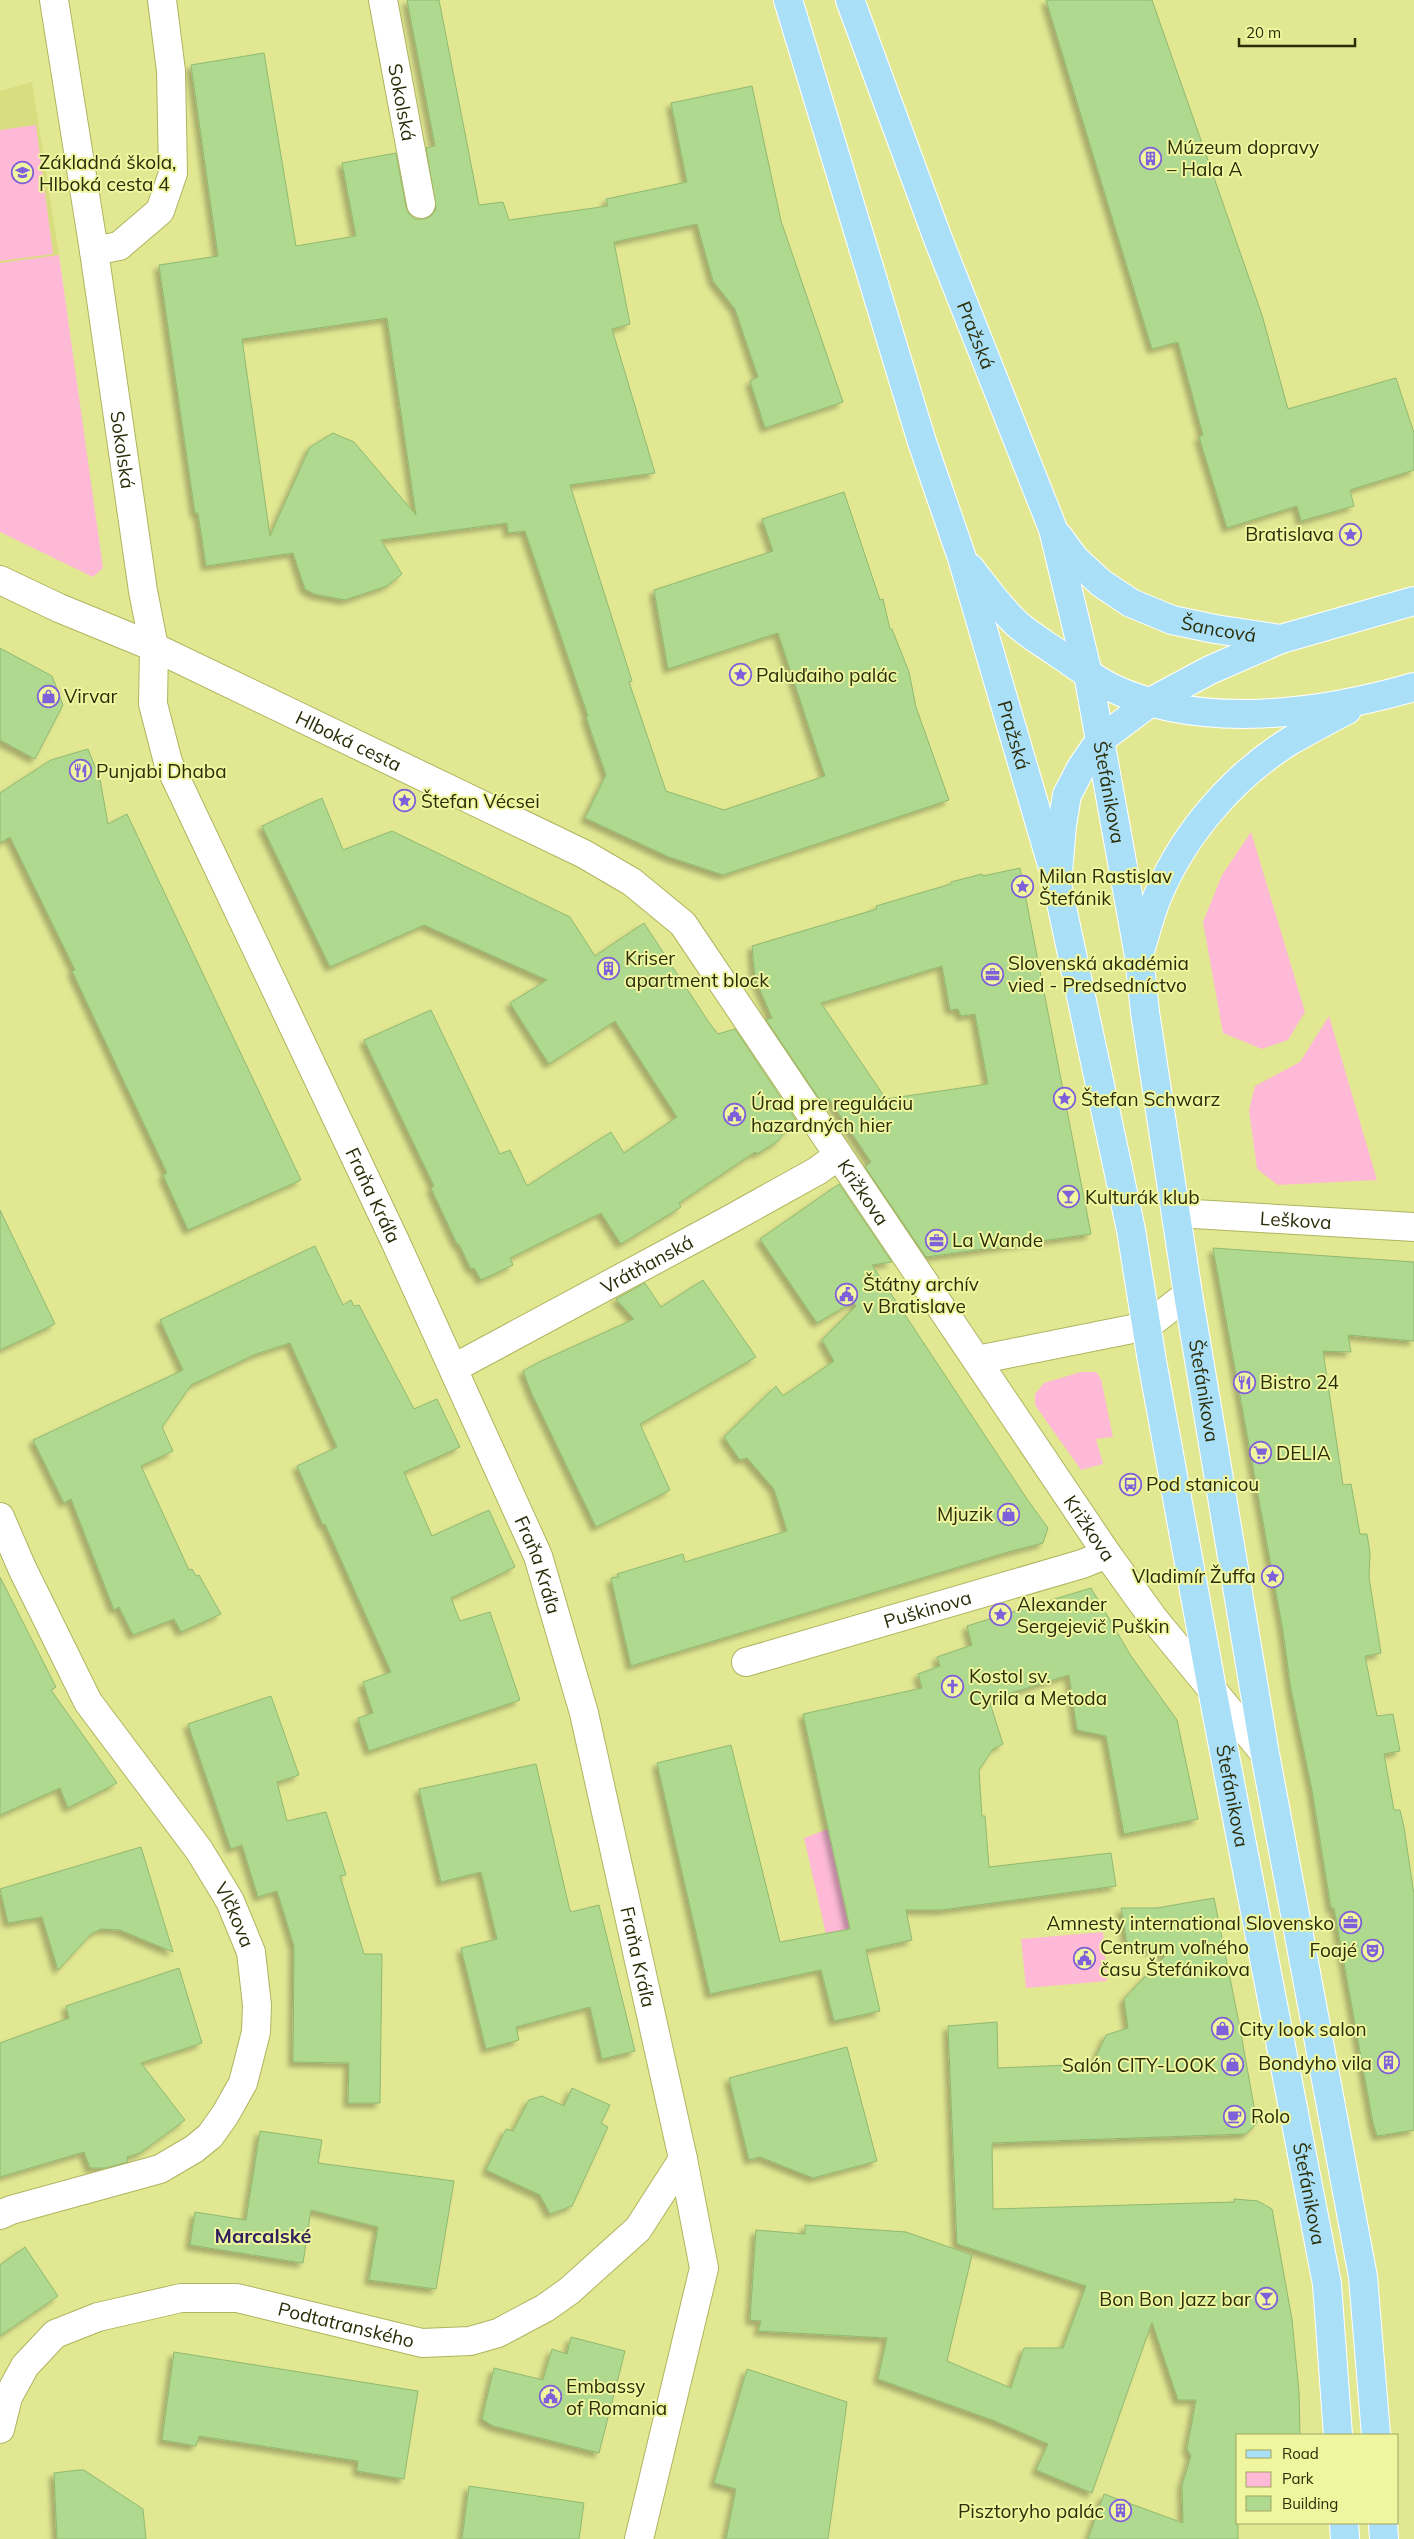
<svg xmlns="http://www.w3.org/2000/svg" width="1414" height="2539" font-family="Mulish,sans-serif">
	<style>
		.built { fill: #d8de7f }
		.green { fill: #fdb9d6 }
		.building { fill: #afd98e; stroke: #91b970; fill-rule: evenodd; filter: url(#shadow) }
		.lines { fill: none; stroke-linecap: round; stroke-linejoin: round }
		.minor-casing { stroke: #afb45f; stroke-width: 30 }
		.major-casing { stroke: #fff; stroke-width: 30 }
		.minor { stroke: #fff; stroke-width: 28 }
		.major { stroke: #aadff8; stroke-width: 28 }
		.labels { text-anchor: middle; stroke-width: 4; stroke-linejoin: round; paint-order: stroke }
		.street-label { font-size: 19px; fill: #2b2d08; stroke: #eff69f }
		.poi-label { font-size: 19px; fill: #2b2d08; stroke: #eff69f; text-anchor: start }
		.neighbourhood-label { font-size: 20px; font-weight: bold; fill: #32225d; stroke: #eff69f }
	</style>
	<defs>
		<filter id="shadow"><feDropShadow dx="-4.5" dy="4.5" stdDeviation="2.5" flood-color="#0004"/></filter>
	</defs>
	<rect width="100%" height="100%" fill="#e2e892"/>
	<polygon class="built" points="32,82 59,255 0,263 0,91"/>
	<g class="green">
		<polygon points="36,125 53,254 0,261 0,130"/>
		<polygon points="59,255 103,568 93,577 0,532 0,263"/>
		<polygon points="1251,832 1305,1012 1288,1040 1262,1049 1223,1033 1203,922 1222,875"/>
		<polygon points="1329,1016 1377,1180 1278,1185 1257,1169 1249,1110 1255,1086 1300,1062"/>
		<polygon points="1081,1372 1096,1372 1101,1379 1113,1437 1096,1439 1103,1464 1081,1470 1035,1405 1035,1394 1044,1383"/>
		<polygon points="828,1829 850,1929 826,1934 804,1838"/>
		<polygon points="1103,1932 1107,1981 1026,1988 1021,1939"/>
	</g>
	<g class="building">
		<path d="M407 0H439L479 205 503 202 509 220 608 206 606 199 687 182 671 103 752 86 781 221 843 402 765 428 750 381 758 377 735 309 713 281 697 224 614 242 630 324 612 329 655 473 570 485 632 681 629 682 666 791 724 810 825 776 778 633 668 669 654 590 773 551 762 519 844 492 880 600 883 599 890 629H892L909 672 916 707 949 800 723 875 669 857 585 818 606 775 586 717 588 716 525 531 508 533 507 523 381 540 402 574 387 586 345 600 314 594 305 589 293 553 206 566 198 513H195L159 265 218 256 191 65 264 53 296 246 356 236 342 163 396 153 406 207 409 214 415 219H424L431 216 436 209 426 148 435 146ZM387 318 416 515 354 442 333 433 310 447 270 536 242 339Z"/>
		<polygon points="1046,0 1152,0 1262,315 1288,409 1396,378 1414,433 1414,470 1350,490 1354,506 1301,521 1297,506 1227,528 1199,437 1203,435 1178,342 1152,349"/>
		<polygon points="0,648 52,676 63,705 35,759 0,740"/>
		<polygon points="88,749 100,779 108,824 127,814 301,1180 188,1230 163,1175 167,1173 72,971 75,970 10,837 0,843 0,793 51,760"/>
		<polygon points="322,798 343,850 392,831 570,917 595,956 644,923 708,1021 718,1034 735,1029 797,1122 785,1131 778,1141 757,1154 755,1152 679,1203 681,1207 621,1244 601,1213 510,1258 513,1265 481,1280 474,1268 471,1269 459,1244 457,1244 431,1188 434,1186 364,1040 431,1010 500,1154 510,1150 527,1186 611,1132 624,1153 677,1117 615,1021 549,1064 510,1003 547,980 424,925 330,967 262,826"/>
		<path d="M1020 868 1091 1234 926 1257 865 1167 871 1162 829 1099 822 1103 766 1020 772 1018 755 978 752 946 877 909 876 906 951 884V882L982 874 983 876ZM942 966 950 1010 958 1009 961 1016 975 1014 988 1084 886 1099 821 1003Z"/>
		<polygon points="839,1184 892,1262 872,1265 1027,1499 1048,1528 1043,1543 1008,1552 631,1666 611,1578 619,1577 617,1574 683,1554 685,1562 787,1531 774,1489 747,1458 740,1460 724,1437 776,1386 783,1396 834,1361 822,1340 856,1306 853,1302 817,1323 760,1239"/>
		<polygon points="0,1210 55,1324 0,1350"/>
		<polygon points="315,1246 343,1305 351,1300 354,1306 359,1305 414,1409 437,1399 460,1447 404,1472 432,1536 489,1510 515,1567 451,1598 460,1621 490,1612 520,1700 369,1751 358,1718 373,1713 363,1682 391,1672 325,1524 323,1525 297,1466 337,1447 290,1343 256,1354 191,1385 162,1427 173,1451 141,1466 189,1570 192,1569 196,1576 199,1575 221,1614 181,1632 174,1619 133,1635 119,1607 114,1610 71,1499 64,1503 33,1440 183,1370 160,1320"/>
		<polygon points="1213,1248 1414,1262 1414,1341 1348,1335 1351,1352 1323,1351 1343,1485 1351,1484 1360,1534 1367,1534 1370,1553 1369,1577 1381,1653 1365,1656 1377,1716 1393,1714 1400,1751 1384,1754 1394,1810 1400,1810 1404,1827 1414,1895 1414,2130 1377,2136 1373,2123 1334,1908 1331,1908 1312,1790 1291,1689 1283,1631"/>
		<polygon points="703,1280 756,1357 640,1424 670,1490 596,1527 532,1394 523,1371 539,1362 634,1319 616,1299 645,1283 661,1307"/>
		<polygon points="0,1577 56,1687 51,1690 117,1783 68,1808 60,1788 0,1815"/>
		<polygon points="1091,1588 1131,1656 1177,1720 1198,1819 1124,1834 1106,1736 1077,1730 1069,1675 989,1700 1003,1744 993,1749 979,1770 982,1816 985,1816 989,1867 1111,1853 1116,1886 942,1910 906,1910 912,1940 866,1950 880,2011 834,2021 821,1970 710,1994 657,1763 731,1745 780,1942 850,1929 803,1714 922,1688 918,1674 940,1666 937,1657 972,1645 967,1626"/>
		<polygon points="271,1696 299,1775 277,1782 287,1821 326,1812 346,1875 340,1876 364,1954 382,1954 380,2103 348,2103 349,2063 293,2062 294,1946 277,1891 258,1897 242,1845 231,1849 188,1724"/>
		<polygon points="536,1764 569,1907 571,1912 599,1905 635,2051 602,2059 590,2007 516,2027 519,2040 486,2049 461,1948 497,1939 481,1872 441,1882 419,1789"/>
		<polygon points="141,1847 173,1952 120,1930 101,1929 91,1934 58,1970 42,1917 8,1923 0,1889"/>
		<polygon points="1214,1898 1240,2028 1257,2123 1246,2134 992,2143 993,2209 1234,2202 1234,2199 1258,2201 1272,2209 1292,2319 1299,2392 1300,2435 1238,2435 1238,2539 1088,2539 1104,2494 1183,2523 1182,2485 1191,2456 1187,2449 1196,2400 1178,2400 1152,2322 1092,2493 1036,2470 1048,2444 995,2421 878,2379 887,2338 758,2331 761,2321 750,2320 756,2230 805,2234 805,2225 906,2232 972,2255 947,2361 1011,2388 1024,2348 1063,2348 1086,2286 957,2244 948,2026 997,2022 998,2068 1093,2064 1106,2035 1128,2028 1124,1999 1166,1955 1127,1943 1121,1908 1157,1908"/>
		<polygon points="179,1968 202,2043 141,2063 185,2120 140,2153 127,2157 128,2162 106,2168 90,2168 84,2152 0,2177 0,2043 69,2018 66,2006"/>
		<polygon points="847,2047 877,2161 813,2178 760,2157 749,2160 729,2078"/>
		<polygon points="572,2088 610,2105 601,2123 608,2127 572,2206 550,2214 540,2195 486,2170 506,2129 513,2131 529,2100 542,2096 564,2106"/>
		<polygon points="260,2131 322,2140 318,2163 454,2181 436,2289 369,2280 378,2227 311,2210 303,2263 190,2245 195,2212 246,2220"/>
		<polygon points="25,2247 58,2296 0,2336 0,2265"/>
		<polygon points="571,2337 625,2351 599,2453 493,2426 482,2419 494,2368 543,2380 552,2349 567,2354"/>
		<polygon points="174,2352 418,2391 404,2479 357,2471 358,2461 199,2436 196,2446 162,2440"/>
		<polygon points="747,2369 847,2402 828,2539 726,2539 736,2489 714,2483"/>
		<polygon points="79,2470 84,2470 143,2509 146,2539 57,2539 54,2473"/>
		<polygon points="469,2486 584,2503 579,2539 462,2539"/>
	</g>
	<g class="lines">
		<defs>
			<g id="minor">
				<path id="s1" d="M54 0 94 251 143 591 154 647 153 704 168 762 395 1241 538 1556 584 1713 683 2159 704 2268 639 2539"/>
				<path id="s2" d="M383 0 421 204"/>
				<polyline points="94,251 119,246 160,211 173,173 171,71 162,0"/>
				<path id="s3" d="M0 580 59 608 154 647 584 854 632 882 683 924 1107 1554 1154 1619 1265 1754"/>
				<path id="s4" d="M1177 1213 1414 1227"/>
				<polyline points="977,1360 1147,1326 1188,1294"/>
				<path id="s5" d="M454 1368 727 1221 817 1171 838 1156"/>
				<path id="s6" d="M0 1517 22 1568 88 1702 199 1850 230 1901 251 1952 257 2005 256 2032 243 2083 225 2115 210 2136 194 2149 160 2169 11 2210 0 2215"/>
				<path id="s7" d="M746 1662 1082 1564 1107 1554"/>
				<path id="s8" d="M0 2429 8 2397 25 2366 55 2334 98 2317 181 2298H237L422 2343 470 2341 498 2333 545 2308 569 2291 638 2229 683 2159"/>
			</g>
			<g id="major">
				<path id="s9" d="M788 0 922 442 962 558 1052 865"/>
				<path id="s10" d="M850 0 938 239 1053 529 1088 674 1139 956 1145 1012 1188 1294 1265 1754 1363 2277 1376 2435"/>
				<path id="s11" d="M1058 536 1075 559 1101 583 1131 603 1172 620 1215 629 1281 639 1414 601"/>
				<path d="M970 568C984 586 999 607 1016 623 1028 634 1043 643 1056 652 1074 664 1091 677 1110 687 1201 731 1321 714 1414 687"/>
				<path id="s12" d="M1281 639 1210 670 1152 701 1100 740 1081 768 1067 795 1062 825 1057 884 1131 1230 1152 1361 1212 1689 1327 2284 1338 2435"/>
				<path d="M1140 951C1146 932 1151 911 1159 893 1185 832 1234 776 1290 741 1309 730 1328 720 1347 710"/>
				<polyline points="1344,2523 1345,2539"/>
				<polyline points="1383,2523 1384,2539"/>
			</g>
		</defs>
		<use href="#minor" class="minor-casing"/>
		<use href="#major" class="major-casing"/>
		<use href="#minor" class="minor"/>
		<use href="#major" class="major"/>
	</g>
	<defs>
		<symbol id="building-ring" viewBox="-11 -11 22 22"><circle r="9.5" fill="#eff69f" stroke="#7f5fda" stroke-width="1.5"/><path d="M-4-6H4V6H1V3H-1V6H-4ZM-2.5-4.3h1.7v1.8h-1.7ZM.8-4.3h1.7v1.8H.8ZM-2.5-1h1.7V.8h-1.7ZM.8-1h1.7V.8H.8Z" fill="#7f5fda"/></symbol>
		<symbol id="school-ring" viewBox="-11 -11 22 22"><circle r="9.5" fill="#eff69f" stroke="#7f5fda" stroke-width="1.5"/><path d="M0-5L7-2L0 1L-7-2ZM-4 1L0 2.5L4 1V4Q0 6-4 4Z" fill="#7f5fda"/></symbol>
		<symbol id="sight-ring" viewBox="-11 -11 22 22"><circle r="9.5" fill="#eff69f" stroke="#7f5fda" stroke-width="1.5"/><path d="M0-6L1.8-2.2L6-1.7L2.9 1.2L3.7 5.4L0 3.3L-3.7 5.4L-2.9 1.2L-6-1.7L-1.8-2.2Z" fill="#7f5fda"/></symbol>
		<symbol id="shop-ring" viewBox="-11 -11 22 22"><circle r="9.5" fill="#eff69f" stroke="#7f5fda" stroke-width="1.5"/><path d="M-5-2.5h2.3a2.7 3.5 0 0 1 5.4 0H5L5.5 6h-11ZM-1.5-2.5h3a1.5 2.3 0 0 0-3 0Z" fill="#7f5fda"/></symbol>
		<symbol id="restaurant-ring" viewBox="-11 -11 22 22"><circle r="9.5" fill="#eff69f" stroke="#7f5fda" stroke-width="1.5"/><path d="M-5-6h1v4h1v-4h1v4h1v-4h1v5L-1.5 .5V6h-2V.5L-5-1ZM5-6V6H3V1.5H1.5Q1.5-4 5-6Z" fill="#7f5fda"/></symbol>
		<symbol id="office-ring" viewBox="-11 -11 22 22"><circle r="9.5" fill="#eff69f" stroke="#7f5fda" stroke-width="1.5"/><path d="M-6-3h4V-5.5h4V-3h4V5H-6ZM-1-4.5V-3h2v-1.5ZM-6 0V1H6V0Z" fill="#7f5fda"/></symbol>
		<symbol id="civic-ring" viewBox="-11 -11 22 22"><circle r="9.5" fill="#eff69f" stroke="#7f5fda" stroke-width="1.5"/><path d="M-.6-6.5H3V-4.5H.6V-3L4-1V1h2V6H-6V1h2V-1L-.6-3ZM-1.2 2.5V6h2.4V2.5Z" fill="#7f5fda"/></symbol>
		<symbol id="bar-ring" viewBox="-11 -11 22 22"><circle r="9.5" fill="#eff69f" stroke="#7f5fda" stroke-width="1.5"/><path d="M-6-5H6L.8 .8V4.5H3.5V6h-7V4.5H-.8V.8Z" fill="#7f5fda"/></symbol>
		<symbol id="supermarket-ring" viewBox="-11 -11 22 22"><circle r="9.5" fill="#eff69f" stroke="#7f5fda" stroke-width="1.5"/><path d="M-6-5.5h2.5l.6 2H6L4.5 2H-2.5L-4.4-4H-6ZM-1.5 3.2a1.3 1.3 0 1 0 .1 0ZM3 3.2a1.3 1.3 0 1 0 .1 0Z" fill="#7f5fda"/></symbol>
		<symbol id="bus-ring" viewBox="-11 -11 22 22"><circle r="9.5" fill="#eff69f" stroke="#7f5fda" stroke-width="1.5"/><path d="M-5-6H5V4H4V6H2V4H-2V6H-4V4H-5ZM-3.5-4V0h7V-4ZM-3.5 1.2v1.5H-2V1.2ZM2 1.2v1.5H3.5V1.2Z" fill="#7f5fda"/></symbol>
		<symbol id="church-ring" viewBox="-11 -11 22 22"><circle r="9.5" fill="#eff69f" stroke="#7f5fda" stroke-width="1.5"/><path d="M-1.2-6h2.4v3.5h3.3v2.4h-3.3V6h-2.4V-.1h-3.3v-2.4h3.3Z" fill="#7f5fda"/></symbol>
		<symbol id="theatre-ring" viewBox="-11 -11 22 22"><circle r="9.5" fill="#eff69f" stroke="#7f5fda" stroke-width="1.5"/><path d="M-5-5.5Q0-4 5-5.5V0Q5 5 0 6Q-5 5-5 0ZM-3.3-2.5H-1v1.5H-3.3ZM1-2.5H3.3v1.5H1ZM-2.8 1Q0 5.5 2.8 1Z" fill="#7f5fda"/></symbol>
		<symbol id="cafe-ring" viewBox="-11 -11 22 22"><circle r="9.5" fill="#eff69f" stroke="#7f5fda" stroke-width="1.5"/><path d="M-5.5-4.5H6V0H3Q3 3.5 0 3.5H-2.5Q-5.5 3.5-5.5 0ZM3-3.2v2h1.7v-2ZM-6 4.5H4V6H-6Z" fill="#7f5fda"/></symbol>
	</defs>
	<g fill-rule="evenodd">
		<use href="#building-ring" x="1138" y="146" width="25" height="25"/>
		<use href="#school-ring" x="10" y="160" width="25" height="25"/>
		<use href="#sight-ring" x="1338" y="522" width="25" height="25"/>
		<use href="#sight-ring" x="728" y="662" width="25" height="25"/>
		<use href="#shop-ring" x="36" y="684" width="25" height="25"/>
		<use href="#restaurant-ring" x="68" y="758" width="25" height="25"/>
		<use href="#sight-ring" x="392" y="788" width="25" height="25"/>
		<use href="#sight-ring" x="1010" y="874" width="25" height="25"/>
		<use href="#building-ring" x="596" y="956" width="25" height="25"/>
		<use href="#office-ring" x="980" y="962" width="25" height="25"/>
		<use href="#sight-ring" x="1052" y="1086" width="25" height="25"/>
		<use href="#civic-ring" x="722" y="1102" width="25" height="25"/>
		<use href="#bar-ring" x="1056" y="1184" width="25" height="25"/>
		<use href="#office-ring" x="924" y="1228" width="25" height="25"/>
		<use href="#civic-ring" x="834" y="1282" width="25" height="25"/>
		<use href="#restaurant-ring" x="1232" y="1370" width="25" height="25"/>
		<use href="#supermarket-ring" x="1248" y="1440" width="25" height="25"/>
		<use href="#bus-ring" x="1118" y="1472" width="25" height="25"/>
		<use href="#shop-ring" x="996" y="1502" width="25" height="25"/>
		<use href="#sight-ring" x="1260" y="1564" width="25" height="25"/>
		<use href="#sight-ring" x="988" y="1602" width="25" height="25"/>
		<use href="#church-ring" x="940" y="1674" width="25" height="25"/>
		<use href="#office-ring" x="1338" y="1910" width="25" height="25"/>
		<use href="#theatre-ring" x="1360" y="1938" width="25" height="25"/>
		<use href="#civic-ring" x="1072" y="1946" width="25" height="25"/>
		<use href="#shop-ring" x="1210" y="2016" width="25" height="25"/>
		<use href="#building-ring" x="1376" y="2050" width="25" height="25"/>
		<use href="#shop-ring" x="1220" y="2052" width="25" height="25"/>
		<use href="#cafe-ring" x="1222" y="2104" width="25" height="25"/>
		<use href="#bar-ring" x="1254" y="2286" width="25" height="25"/>
		<use href="#civic-ring" x="538" y="2384" width="25" height="25"/>
		<use href="#building-ring" x="1108" y="2498" width="25" height="25"/>
	</g>
	<g class="labels">
		<g class="street-label">
			<text dy="7" stroke="none"><textPath href="#s2" startOffset="104">Sokolská</textPath></text>
			<text dy="7" stroke="none"><textPath href="#s10" startOffset="358">Pražská</textPath></text>
			<text dy="7" stroke="none"><textPath href="#s1" startOffset="455">Sokolská</textPath></text>
			<text dy="7" stroke="none"><textPath href="#s11" startOffset="192">Šancová</textPath></text>
			<text dy="7" stroke="none"><textPath href="#s9" startOffset="769">Pražská</textPath></text>
			<text dy="7" stroke="none"><textPath href="#s3" startOffset="384">Hlboká cesta</textPath></text>
			<text dy="7" stroke="none"><textPath href="#s10" startOffset="836">Štefánikova</textPath></text>
			<text dy="7" stroke="none"><textPath href="#s3" startOffset="1090">Križkova</textPath></text>
			<text dy="7" stroke="none"><textPath href="#s1" startOffset="1251">Fraňa Kráľa</textPath></text>
			<text dy="7" stroke="none"><textPath href="#s4" startOffset="119">Leškova</textPath></text>
			<text dy="7" stroke="none"><textPath href="#s5" startOffset="219">Vrátňanská</textPath></text>
			<text dy="7" stroke="none"><textPath href="#s10" startOffset="1442">Štefánikova</textPath></text>
			<text dy="7" stroke="none"><textPath href="#s3" startOffset="1495">Križkova</textPath></text>
			<text dy="7" stroke="none"><textPath href="#s1" startOffset="1656">Fraňa Kráľa</textPath></text>
			<text dy="7" stroke="none"><textPath href="#s7" startOffset="189">Puškinova</textPath></text>
			<text dy="7" stroke="none"><textPath href="#s12" startOffset="1291">Štefánikova</textPath></text>
			<text dy="7" stroke="none"><textPath href="#s6" startOffset="464">Vlčkova</textPath></text>
			<text dy="7" stroke="none"><textPath href="#s1" startOffset="2061">Fraňa Kráľa</textPath></text>
			<text dy="7" stroke="none"><textPath href="#s12" startOffset="1696">Štefánikova</textPath></text>
			<text dy="7" stroke="none"><textPath href="#s8" startOffset="412">Podtatranského</textPath></text>
		</g>
		<g class="poi-label">
			<text x="1167" y="154">Múzeum dopravy<tspan x="1167" dy="22">– Hala A</tspan></text>
			<text x="39" y="169">Základná škola,<tspan x="39" dy="22">Hlboká cesta 4</tspan></text>
			<text x="1334" y="541" text-anchor="end">Bratislava</text>
			<text x="756" y="682">Paluďaiho palác</text>
			<text x="64" y="703">Virvar</text>
			<text x="96" y="778">Punjabi Dhaba</text>
			<text x="421" y="808">Štefan Vécsei</text>
			<text x="1039" y="883">Milan Rastislav<tspan x="1039" dy="22">Štefánik</tspan></text>
			<text x="625" y="965">Kriser<tspan x="625" dy="22">apartment block</tspan></text>
			<text x="1008" y="970">Slovenská akadémia<tspan x="1008" dy="22">vied - Predsedníctvo</tspan></text>
			<text x="1081" y="1106">Štefan Schwarz</text>
			<text x="751" y="1110">Úrad pre reguláciu<tspan x="751" dy="22">hazardných hier</tspan></text>
			<text x="1085" y="1204">Kulturák klub</text>
			<text x="952" y="1247">La Wande</text>
			<text x="863" y="1291">Štátny archív<tspan x="863" dy="22">v Bratislave</tspan></text>
			<text x="1260" y="1389">Bistro 24</text>
			<text x="1276" y="1460">DELIA</text>
			<text x="1146" y="1491">Pod stanicou</text>
			<text x="993" y="1521" text-anchor="end">Mjuzik</text>
			<text x="1256" y="1583" text-anchor="end">Vladimír Žuffa</text>
			<text x="1017" y="1611">Alexander<tspan x="1017" dy="22">Sergejevič Puškin</tspan></text>
			<text x="969" y="1683">Kostol sv.<tspan x="969" dy="22">Cyrila a Metoda</tspan></text>
			<text x="1334" y="1930" text-anchor="end">Amnesty international Slovensko</text>
			<text x="1100" y="1954">Centrum voľného<tspan x="1100" dy="22">času Štefánikova</tspan></text>
			<text x="1357" y="1957" text-anchor="end">Foajé</text>
			<text x="1239" y="2036">City look salon</text>
			<text x="1372" y="2070" text-anchor="end">Bondyho vila</text>
			<text x="1216" y="2072" text-anchor="end">Salón CITY-LOOK</text>
			<text x="1251" y="2123">Rolo</text>
			<text x="1251" y="2306" text-anchor="end">Bon Bon Jazz bar</text>
			<text x="566" y="2393">Embassy<tspan x="566" dy="22">of Romania</tspan></text>
			<text x="1104" y="2518" text-anchor="end">Pisztoryho palác</text>
		</g>
		<g class="neighbourhood-label">
			<text x="263" y="2243">Marcalské</text>
		</g>
	</g>
	<rect x="1236" y="2434" width="162" height="90" fill="#eff69f" stroke="#a1a663"/>
	<rect x="1246" y="2450" width="25" height="8" fill="#aadff8" stroke="#a1a663"/>
	<text x="1282" y="2459" font-size="15" fill="#2b2d08">Road</text>
	<rect x="1246" y="2472" width="25" height="15" fill="#fdb9d6" stroke="#a1a663"/>
	<text x="1282" y="2484" font-size="15" fill="#2b2d08">Park</text>
	<rect x="1246" y="2496" width="25" height="15" fill="#afd98e" stroke="#a1a663"/>
	<text x="1282" y="2509" font-size="15" fill="#2b2d08">Building</text>
	<path d="M1239 38v8h116v-8" fill="none" stroke="#2b2d08" stroke-width="2.5"/>
	<text x="1246" y="38" font-size="15" fill="#2b2d08" stroke="#eff69f" stroke-width="4" paint-order="stroke">20 m</text>
</svg>
